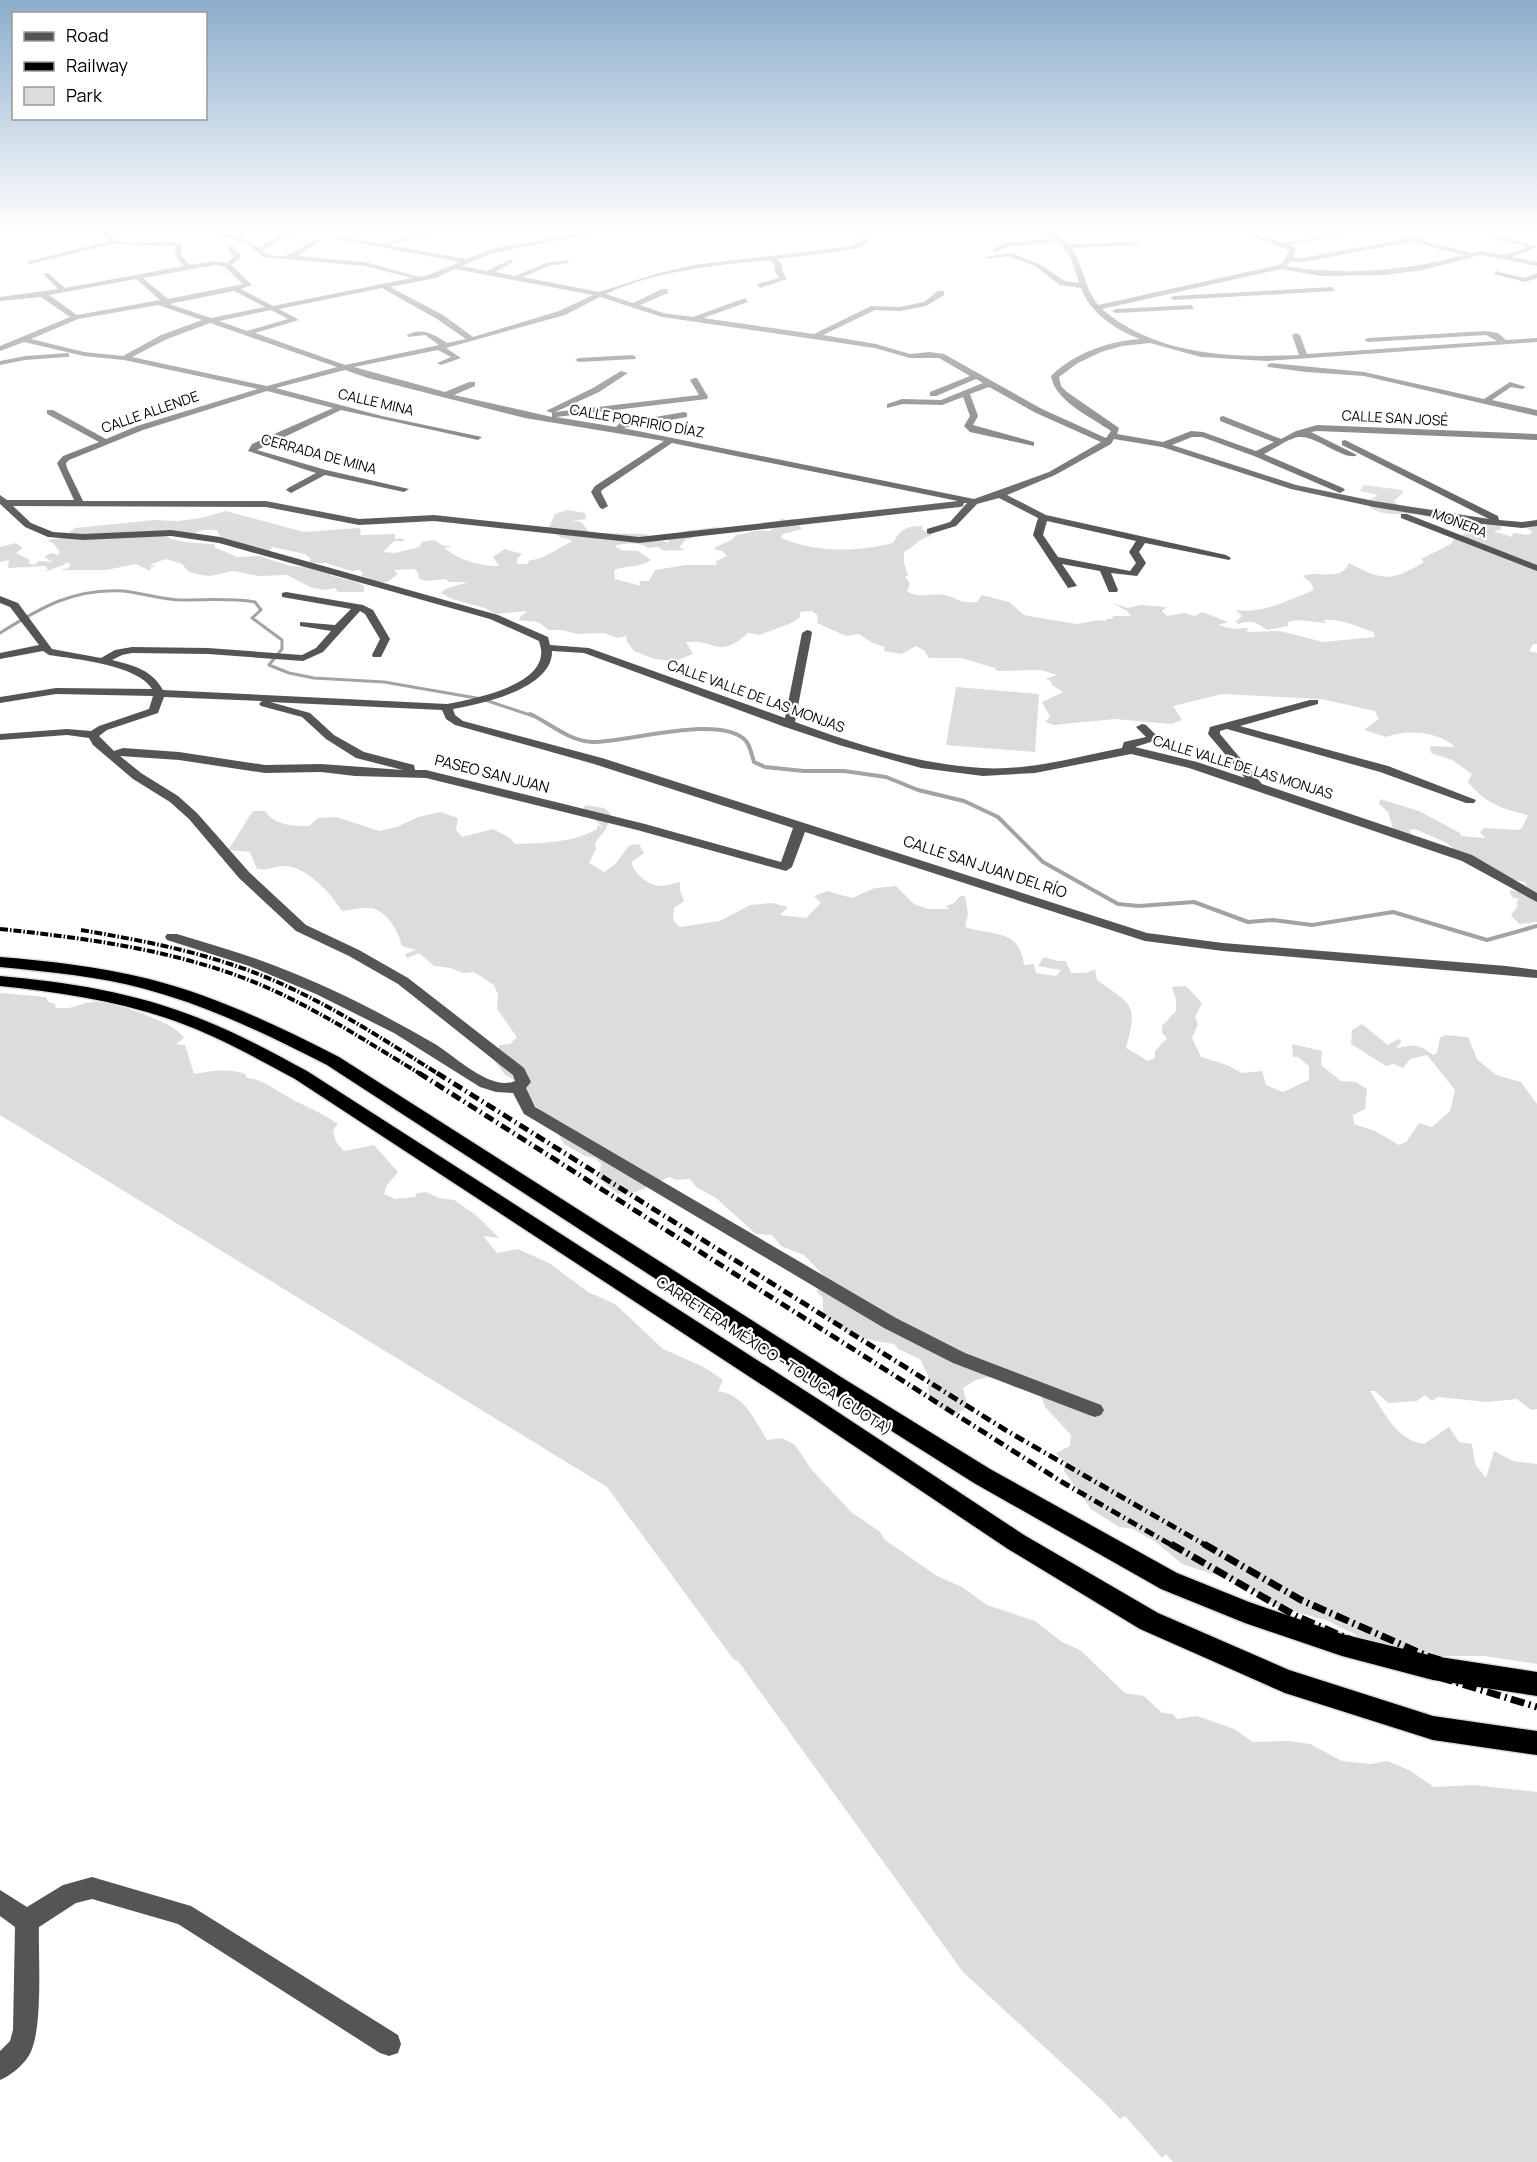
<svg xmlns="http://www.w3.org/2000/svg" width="1537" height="2162" font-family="Manrope,sans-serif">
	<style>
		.green { fill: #dcdcdc }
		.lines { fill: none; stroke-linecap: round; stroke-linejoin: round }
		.stream-far1 { stroke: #a3a3a3; stroke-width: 3 }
		.stream { stroke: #a3a3a3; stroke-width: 4 }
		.highway-casing { stroke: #dbdbdb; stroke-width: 3 }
		.minor { fill: #555; fill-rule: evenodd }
		.highway { fill: #000; fill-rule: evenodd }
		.rail-far2 { stroke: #000; stroke-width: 4; stroke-dasharray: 8 2 1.5 2; stroke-linecap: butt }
		.rail-far1 { stroke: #000; stroke-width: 5; stroke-dasharray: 10 4 1.5 4; stroke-linecap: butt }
		.rail { stroke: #000; stroke-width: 7; stroke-dasharray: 14 4.5 2 4.5; stroke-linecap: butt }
		.labels { text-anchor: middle; stroke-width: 4.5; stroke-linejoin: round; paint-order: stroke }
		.far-street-label { font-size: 14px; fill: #000; stroke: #fff }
		.street-label { font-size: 15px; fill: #000; stroke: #fff }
	</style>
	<rect width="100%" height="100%" fill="#fff"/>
	<g class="green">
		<path d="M1364 485 1402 490 1403 493 1394 501 1400 507 1433 509 1439 513 1501 526V530L1493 531 1512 537 1513 533 1529 535 1533 532 1525 527 1537 519V644H1533L1529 651 1537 653V922L1519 924 1511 915 1518 906 1516 903 1519 899 1512 897 1509 890 1528 894 1525 882 1509 879 1468 862 1447 843 1415 829 1409 830 1414 837 1393 829 1388 812 1379 804 1380 799 1419 811 1460 833 1461 836 1485 838 1480 832 1484 828 1518 830 1522 828 1528 815C1504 810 1483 802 1468 782L1472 774 1452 760 1431 753 1430 746 1455 747C1438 731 1407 729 1386 737L1364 730 1379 719 1375 711 1321 699 1222 694 1173 706 1182 720 1171 724 1115 719 1054 725 1045 722 1050 717 1042 702 1063 692 1052 685 1050 680 1045 679 1057 675 1041 670 997 671 995 668 961 658H929L924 650 916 646 902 654 884 651 885 647 872 643 859 634 846 636 817 623 818 616 812 611 800 612V617L791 623 760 635 748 633C718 660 717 639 686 642L693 654 675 661 654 659 634 651 627 642 626 636 618 638 604 633 577 634 562 630H549L538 622 519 620 520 617 528 611 495 614 485 608 452 599 441 593 445 589 468 582H449L446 579 426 581 419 579 418 572 414 569 394 570 398 574 387 582H366L369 578 361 576 363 573 359 570 351 571 326 563H309L311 559 305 554 272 547 269 551 224 544 217 530H203L193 534 164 535C173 542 202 544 215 544L214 547 237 557 259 556 290 566 331 569 330 575C342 580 353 579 364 586V592H338L335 588 323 590 310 587 287 575 259 576 233 571 210 576 201 575 189 572 182 564 166 559 149 565 158 566 151 567 150 571 136 564 106 570H60L69 568 70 564 66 562 64 565 44 572 48 569 45 566 8 568 9 560 0 562V547L16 543 23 548 16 553 30 560 28 563 34 565 39 561 53 562 44 557 51 553 58 555 60 552 53 543 47 540 77 536 69 532 75 528 154 520 177 521 201 518 226 511 304 532 358 528 361 530 360 535 395 534V539L401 538 405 541H394L383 552 395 553 419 547 422 542 434 540 444 546H453L444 548C459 560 479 566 499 566L493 557 505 549 522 554 517 559V564H527L530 560C545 560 557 547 572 542L569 539 562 538 548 529 555 514 567 510 585 513 586 519 572 521 581 522 590 533 645 534 668 543 669 539 684 531 718 527 721 529 685 540 679 548 685 549C678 552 671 549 664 551L658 547 648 548C640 542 624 543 614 546L622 550 638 551 651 560C640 568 627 565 614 570L615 579 641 586 639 581H649L655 570 686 565H717L716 561 727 556 722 551 713 549C720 543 732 543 736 535 750 533 755 529 770 531L782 518 785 520 794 519 802 529 783 534 781 538C816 553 857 552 893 543 901 529 906 526 923 526L922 529 931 534V536C919 538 914 547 904 552V563L908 575 905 577 910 583 907 591C920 600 932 592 945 595 959 598 958 604 977 602L982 595 1009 602 1024 615 1034 617 1077 624 1099 620 1106 621V619H1111L1114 616H1131L1127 611 1112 603 1128 608 1140 605 1167 607 1162 611 1167 616 1184 613 1195 616 1202 612 1228 622 1218 625 1234 629 1248 628 1247 632 1280 631 1323 642 1375 637 1373 632C1357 626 1339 618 1323 620L1327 623 1297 620 1288 622V626L1267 630C1258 623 1251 619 1239 624L1235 622 1242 616 1236 610C1264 614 1288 600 1314 590L1311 583 1303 576C1319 570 1341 582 1349 563 1383 581 1391 582 1424 562L1421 559 1451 544 1453 540 1466 533 1471 525 1459 523 1454 524C1446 521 1424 515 1416 514 1399 513 1385 517 1369 507L1368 501 1378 495 1360 491Z"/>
		<polygon points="956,687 1039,694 1035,752 946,745"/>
		<path d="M585 805 604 808 611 814 606 829 595 843 596 849 589 863 604 872C620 863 618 858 630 845L639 844 644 853 632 862C632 873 649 885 660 886 666 886 675 883 680 882V890L684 901 674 908 673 920 680 927 720 921 750 905 772 903 788 907 780 915 806 918 821 903 814 896 827 891 852 898 875 888 896 886 914 904 928 909H949L946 906 954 903 960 896H965L968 914 965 927C993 937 1019 927 1024 965L1034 964 1036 973 1056 976 1061 970 1038 966 1044 957 1058 961H1066L1071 973H1086L1095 969 1097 980C1133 1006 1138 1003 1126 1048L1148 1061 1155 1058V1051L1167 1038 1162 1033V1026L1176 1011V1000L1172 987 1186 986 1202 1003 1195 1017 1198 1024 1192 1038 1201 1057 1227 1065 1242 1073 1262 1071 1266 1085 1283 1092 1309 1080V1066L1298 1057H1293L1292 1044 1322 1051 1321 1065 1341 1081 1356 1082 1367 1089 1365 1109 1353 1115 1354 1124 1375 1131 1399 1145 1406 1142 1419 1123 1432 1127 1450 1111 1455 1090 1427 1055 1410 1059 1403 1068 1394 1064 1386 1066 1351 1044 1352 1030 1362 1024 1388 1045 1398 1039 1402 1041 1396 1048C1414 1046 1416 1042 1433 1055L1437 1053 1440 1038 1445 1035 1468 1037 1477 1059 1496 1075 1521 1082 1537 1104V1409L1531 1410 1517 1399 1486 1402 1438 1397 1432 1401 1425 1395 1417 1401 1388 1403 1375 1391H1370C1385 1413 1395 1439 1424 1444L1449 1427 1459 1442 1472 1444 1475 1464 1486 1478 1494 1451 1513 1461 1537 1464V1664L1484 1656H1440L1368 1641 1328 1621 1275 1606 1243 1584 1182 1564 1156 1542 1133 1529 1119 1527 1091 1509 1064 1471 1065 1463 1056 1453 1070 1446 1071 1435 1045 1407 1037 1384 1016 1388 992 1376 976 1380 963 1388 968 1407 952 1416 929 1401 928 1376 920 1359 898 1349 894 1344C860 1339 850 1336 823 1315V1298L816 1291 828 1280 804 1255 781 1246 772 1235 756 1234 716 1198 696 1187 690 1179 677 1180 669 1177 636 1192 618 1194 599 1179 601 1164 595 1158 585 1156 564 1144 548 1117 533 1104 523 1085 505 1075 492 1058 500 1045 510 1044 517 1037 497 1009 498 995 494 985 474 972 463 973 451 968 434 966 419 953 407 958 405 954 416 950 402 946C398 931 386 907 367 908 359 908 351 910 342 911 331 894 307 866 284 866 272 866 271 871 257 869L250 852 228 850 253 811H265C276 826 293 826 309 826L318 818 336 817 379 831 397 827 418 817 440 812 458 818 456 830 462 837 493 829 510 838 515 844C541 843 574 843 597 829V825L603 827 591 816 583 812Z"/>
		<path d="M0 993 46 997 48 1002 55 1004 56 1008C76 1010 77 1003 93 1002 111 1000 177 1023 184 1038L176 1044 185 1045 194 1074C213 1071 227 1068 245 1074L247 1078C264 1079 279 1093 295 1101 310 1108 324 1114 338 1124L333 1130 336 1142 344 1151 374 1145 398 1172 387 1185 384 1194 395 1199 415 1197 417 1193 426 1192 439 1198 454 1200 477 1216 499 1238 483 1236 497 1253 518 1249 549 1263 588 1292 615 1304 663 1349 704 1367 723 1380 718 1391C745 1395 754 1419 767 1440L782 1438 795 1445 811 1469 851 1512 879 1531 885 1540 937 1576 962 1587 987 1605 1035 1621 1062 1642 1080 1650 1125 1693 1144 1696 1162 1713 1173 1714 1177 1719 1197 1716 1234 1729 1253 1742 1288 1741 1310 1744 1342 1761 1371 1764 1387 1761 1409 1770 1434 1787 1474 1785 1537 1792V2162H1173L1166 2154 1162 2158 1125 2116 1120 2119 1103 2101 963 1972 738 1661 734 1660 607 1487 0 1115Z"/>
	</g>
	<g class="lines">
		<path class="stream-far1" d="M0 633C40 608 73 588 123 591 143 593 162 600 182 600 207 600 230 598 255 602L261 610 252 618 282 640V649L269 665 289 673 314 678 384 682 482 699 533 716"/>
		<path class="stream" d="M530 714C550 723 569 741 592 742 625 743 721 713 746 741 750 745 752 756 754 762L765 767 804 771H844L886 777 918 790 964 801 998 817 1043 862 1118 904 1139 906 1194 902 1248 922 1273 920 1312 925 1393 912 1487 940 1537 926"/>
		<defs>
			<g id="highway">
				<path d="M0 957C50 961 100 967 149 979 216 996 278 1026 339 1057L841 1377 990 1469 1177 1573 1249 1602 1342 1634 1433 1656 1537 1672V1696L1433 1680 1342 1656 1245 1623 1161 1589 974 1483 825 1389 327 1065C268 1035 209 1006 145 989 98 976 49 972 0 967Z"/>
				<path d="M0 976C68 982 137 993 201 1019 237 1033 272 1052 307 1071L821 1401 1024 1535 1158 1613 1289 1670 1433 1716 1537 1731V1755L1433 1740 1285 1693 1140 1629 1008 1549 805 1413 295 1079C256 1058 217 1036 175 1021 119 1001 59 992 0 986Z"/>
			</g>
		</defs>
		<use href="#highway" class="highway-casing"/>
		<g class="minor">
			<path d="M101 231H108L117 242 182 243 181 255 190 265 215 261 226 263 234 257 227 247 232 246 240 254V258L231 265 252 285 241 289 273 306 412 278 365 266 263 257 247 244 207 231C224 231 245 237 258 248L287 231H295L262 251C284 266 298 247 316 239L318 242 298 256 365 262 419 277 431 274 460 262 333 238 336 236 384 244 428 231H440L389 245 466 259 491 249 591 231H607L493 253 462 266 487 271 511 259 513 262 495 272 515 276 546 263 567 260 569 263 549 266 523 277 599 292 656 274 693 265 845 247 859 244 865 236 864 231H870L871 236 863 246 845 251 777 259 782 264V270L787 279 760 288 757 284 779 278 774 270 775 265 769 260C715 266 656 270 606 294L633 303 662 289H668V293L640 305 663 313 693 317 745 298 748 302 703 318 814 334 871 306 900 307 924 302 938 291H944V295L926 306 900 311 875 310 823 335 876 344 910 354 929 352 944 354 1042 409 1106 438 1111 431C1091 417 1055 401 1051 376 1074 353 1109 341 1140 339 1116 330 1090 313 1081 288L1060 285 1035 266 1008 256 987 259 984 257 1011 253 1039 264 1065 281 1079 283 1071 258 1059 242 1006 247 995 252 993 249 1004 243 1053 238 1045 231H1052L1069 244 1140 242 1138 245 1072 248C1083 266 1085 289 1098 305L1279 265 1284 261 1289 250 1255 238 1244 231C1258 231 1271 242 1286 242 1308 242 1330 231 1353 231L1291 245 1296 249 1293 257 1303 258 1424 235 1426 238 1419 240 1472 253 1481 251 1504 255 1528 247 1487 237 1489 234 1536 246V248L1512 257 1537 262V266L1481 255 1423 270 1385 275 1321 276 1281 269 1102 309C1157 356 1231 358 1299 355L1292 335 1296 333 1300 335 1307 354 1497 341 1486 335 1368 342 1364 340 1368 338 1486 331 1498 333 1506 340 1537 338V342L1267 361 1201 357 1150 343 1122 346 1101 352 1078 363 1059 377 1061 386 1067 392 1119 428 1117 434 1163 442 1191 431 1203 432 1256 451 1274 442 1220 421V417L1223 416 1281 439 1296 431 1317 425 1537 434V440L1317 431 1311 432 1357 455C1346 462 1316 435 1299 437 1289 438 1274 449 1264 454L1343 488 1345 490 1340 493 1254 456 1202 437H1192L1172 445 1296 485 1374 501 1489 519 1342 445V441L1345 440 1498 516 1499 520 1522 522 1537 520V526L1522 528 1464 522 1374 507 1291 489 1162 447 1114 439 1111 444 1055 475 1007 495 1046 515 1226 555 1231 558 1229 560 1145 543 1139 552 1146 563 1137 576 1111 573 1118 590 1117 592H1109L1100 571 1062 564 1077 586 1068 588 1033 535 1038 518 999 498 977 504 956 526 930 534 927 533V529L950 522 967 503H964L963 506 960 507 639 543 434 521 359 525 266 507 13 506 31 523 53 532 83 534 171 530 220 537 498 615 548 637 550 645 589 648 785 718 802 633 807 630 811 631 812 633 795 722C855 744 917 764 982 768 1028 771 1076 757 1122 748L1124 742 1146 737 1136 727 1142 724 1146 725 1160 739 1135 747 1197 762 1245 778 1208 734 1210 727 1310 700H1318V704L1240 726 1388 766 1476 800 1474 803H1466L1380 772 1227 729 1220 731V734L1262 784 1472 855 1537 893V902L1462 861 1189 768 1131 754 1035 773 983 776 921 768 839 745 785 727 584 653 552 651C553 689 481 704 453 709L455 715 463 721 602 758 1147 933 1223 943 1506 966 1537 970V978L1223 951 1145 941 805 832 792 867 786 871 637 830 426 778 355 776 321 772 265 773 179 760 120 756 141 773 178 796 197 813 249 872 306 925 359 950 408 978 524 1068 531 1082 526 1088 535 1107 896 1318 965 1353 1101 1405 1104 1410 1101 1415 1095 1417 1089 1415 953 1363 884 1328 524 1114 513 1093 496 1092 480 1087 394 1033 316 994 249 966 167 940 165 937 167 934H177C209 944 242 953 273 965 329 986 383 1014 435 1044 455 1056 491 1092 515 1081L513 1075 398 984 349 956 296 931 239 878 189 819 170 802 133 779 93 745 89 738 67 735 0 740V734L67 729 91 731 99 726 149 709 153 696 56 694 0 703V697L56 688 152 689C138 665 75 659 49 655L43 651 0 659V653L39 645 10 607 0 603V596L18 603 52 649 101 658 115 650 132 647 208 648 302 655 316 648 331 631 300 626V622L335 625 351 609 282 597V593L286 592 363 605 373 610 390 639 381 657H373L372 655 380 639 365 614 360 611 323 652 303 661 208 654 132 653 122 655 112 660C133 665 152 670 163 690L447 704C472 699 538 687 541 655 542 651 540 645 539 641L490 619 219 543 171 536 83 540 48 537 25 527 0 504V495L7 500H74L57 463 63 456 99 442 47 414V410H53L106 439 137 426 258 389 124 360 84 356 24 342 0 351V346L70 317 41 297 0 301V297L58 289 44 275V273H48L65 288 184 266 175 255 176 246 112 244 29 264 26 262 109 241ZM1410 242 1464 255C1404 271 1347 276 1286 266L1291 261 1303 262ZM215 265 225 267 243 284 168 299 143 278ZM455 269 593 295 559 311 473 337 443 315 390 287 436 278ZM136 279 160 300 77 315 49 295ZM382 288 437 319 466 339 447 343C433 334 423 327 407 335L408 337 425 335 439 345 345 365 255 333 299 320 279 309ZM234 291 265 307 211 318 169 304ZM600 297 662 317 875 348 910 358H939L970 376 930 392V396H936L976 379 983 383 941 400 902 399 887 404V408L903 404 942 405 963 397 970 416 964 426 970 432 1034 446V442L973 425 978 416 970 394 989 387 1036 413 1101 442 1049 472 974 499 623 428 687 417V413L684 412 620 423 616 427 556 417 707 399 708 397 697 378H694L690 380 699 395 555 412 552 413V417L454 395 475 386V382H469L445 392 354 367 438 350 451 357 437 363 441 365 461 358 446 348 565 315ZM158 305 202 320 161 335 123 356 84 352 31 339 78 319ZM271 310 288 319 247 331 219 321ZM210 323 337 367 267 386 132 357 167 339ZM345 370 368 378 525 418 664 441 595 486 591 492 600 508 603 509 608 506 601 492 602 490 672 443 958 501 639 537 434 515 359 519 266 501H83L67 468 66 463 69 460 143 430 267 391 333 408 252 444 248 451 316 473 288 488 286 490 291 493 325 475 404 492 409 489 326 470 257 450 341 410 478 440 482 437 382 416 276 388ZM1047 521 1136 541 1129 552 1136 563 1130 571 1058 557 1043 535ZM164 697 262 701 259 704 261 706 302 717 326 739 356 758 403 770 321 764 265 765 179 752 123 748 114 751 99 736 107 730 158 713ZM270 702 442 710 446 719 455 725 594 764 793 828 781 862 645 824 426 770H415L414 765 364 752 334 735 310 713Z"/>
			<polygon points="1496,271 1524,278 1537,273 1537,278 1525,282 1494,274"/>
			<polygon points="1332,287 1335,291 1174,300 1170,298 1174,296"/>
			<polygon points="1191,305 1194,309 1116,313 1112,311 1116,309"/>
			<polygon points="69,353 69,357 66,357 25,360 0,365 0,361 25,356"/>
			<polygon points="632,355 636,357 635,359 579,362 575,360 579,358"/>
			<polygon points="1271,363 1364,372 1484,399 1510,382 1526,387 1522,389 1511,387 1492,400 1537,410 1537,416 1364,376 1306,372 1268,367 1267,365"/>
			<polygon points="621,371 628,373 599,392 553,413 546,411 593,388"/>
			<polygon points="1401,514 1407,514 1537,565 1537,571 1401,518"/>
			<path d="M92 1877 191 1906 398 2035 401 2044 398 2053 389 2056 380 2053 178 1924 92 1899 76 1903 39 1927C38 1957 44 2034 28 2057 22 2066 10 2076 0 2080V2051L10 2041 13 2030 15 1927 0 1916V1890L27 1907 63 1885Z"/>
		</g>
		<use href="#highway" class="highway"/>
		<g class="rail-far2">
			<path d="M0 929C76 937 152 947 224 971 295 994 359 1037 422 1075"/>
			<path d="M81 930C133 939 183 948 233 965 307 989 375 1034 440 1075"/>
		</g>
		<g class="rail-far1">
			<polyline points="419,1073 1062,1482 1173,1546"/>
			<polyline points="437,1073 1007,1431 1207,1546"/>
		</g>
		<g class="rail">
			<polyline points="1171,1544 1296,1616 1429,1674 1537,1707"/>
			<polyline points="1204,1544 1301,1600 1427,1656 1537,1690"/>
		</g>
	</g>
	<linearGradient id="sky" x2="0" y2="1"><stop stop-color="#8cadcc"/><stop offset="0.43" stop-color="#fff"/><stop offset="1" stop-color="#fff" stop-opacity="0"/></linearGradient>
	<rect width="1537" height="534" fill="url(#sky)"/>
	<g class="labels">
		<g class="far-street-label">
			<text transform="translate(376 402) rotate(13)" y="5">CALLE MINA</text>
			<text transform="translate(150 412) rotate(-19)" y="5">CALLE ALLENDE</text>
			<text transform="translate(1395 418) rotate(3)" y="5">CALLE SAN JOSÉ</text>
			<text transform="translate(637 421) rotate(10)" y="5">CALLE PORFIRIO DÍAZ</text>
			<text transform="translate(319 454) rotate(15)" y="5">CERRADA DE MINA</text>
			<text transform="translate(1460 523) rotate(21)" y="5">MONERA</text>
			<text transform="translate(756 696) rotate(20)" y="5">CALLE VALLE DE LAS MONJAS</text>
			<text transform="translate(1243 767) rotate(17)" y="5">CALLE VALLE DE LAS MONJAS</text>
		</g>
		<g class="street-label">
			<text transform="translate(492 774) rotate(14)" y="5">PASEO SAN JUAN</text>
			<text transform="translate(985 867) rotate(18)" y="5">CALLE SAN JUAN DEL RÍO</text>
			<text transform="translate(774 1356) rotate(33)" y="5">CARRETERA MÉXICO - TOLUCA (CUOTA)</text>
		</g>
	</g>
	<rect x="12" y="12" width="195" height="108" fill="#ffffff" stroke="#999999" stroke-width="1.5"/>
	<rect x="24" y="32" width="30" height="9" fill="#555555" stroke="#999999" stroke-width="1.5"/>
	<text x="66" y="42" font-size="18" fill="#000000">Road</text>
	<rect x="24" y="62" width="30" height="9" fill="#000000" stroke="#999999" stroke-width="1.5"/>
	<text x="66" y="72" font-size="18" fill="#000000">Railway</text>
	<rect x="24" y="87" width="30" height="18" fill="#dcdcdc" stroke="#999999" stroke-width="1.5"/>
	<text x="66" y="102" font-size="18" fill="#000000">Park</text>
</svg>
